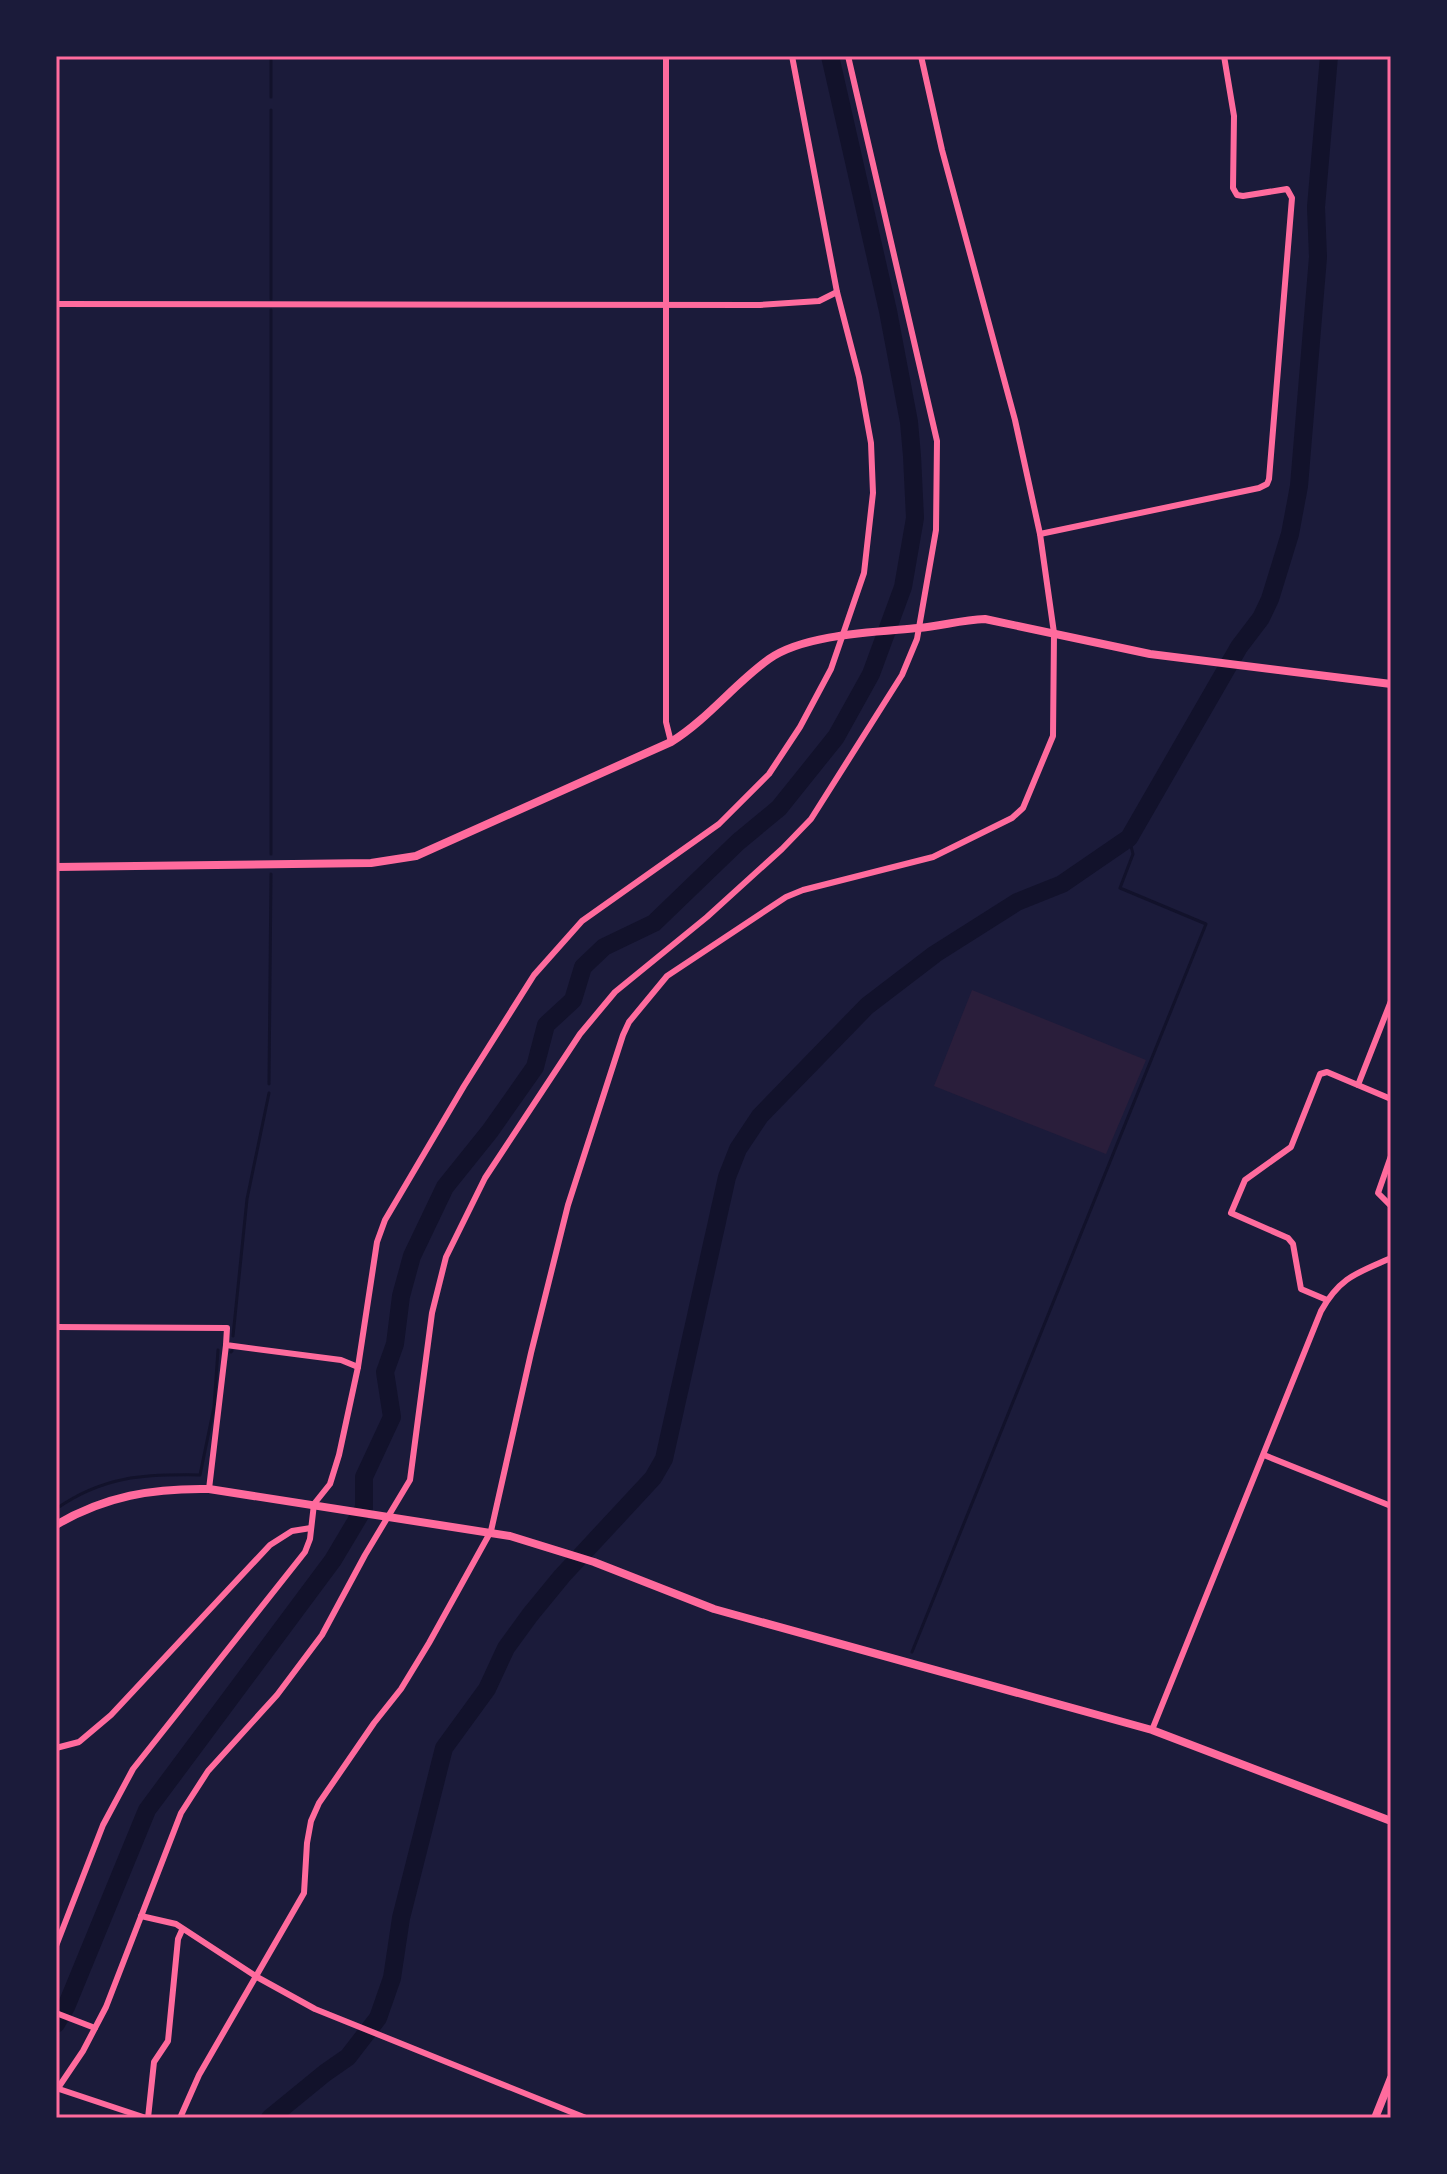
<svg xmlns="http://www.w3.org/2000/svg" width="1447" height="2174" font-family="'DejaVu Sans',sans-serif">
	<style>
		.green { fill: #2a1e3b }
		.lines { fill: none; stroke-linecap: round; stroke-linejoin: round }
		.stream { stroke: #12122b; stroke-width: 3 }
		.river { stroke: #12122b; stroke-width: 18 }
		.minor { stroke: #ff6b9d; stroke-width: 6 }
		.tertiary { stroke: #ff6b9d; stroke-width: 8 }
		.neatline { fill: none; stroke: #ff6b9d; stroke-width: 3 }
	</style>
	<rect width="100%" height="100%" fill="#1b1b3a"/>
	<polygon class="green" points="972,990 1146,1060 1106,1154 934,1086"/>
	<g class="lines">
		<g class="stream">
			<polyline points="271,97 271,56"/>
			<polyline points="271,299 271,110"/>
			<polyline points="271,310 271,854"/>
			<polyline points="269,1084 271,874"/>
			<polyline points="233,1336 247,1199 269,1093"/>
			<polyline points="231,1352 232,1351"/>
			<path d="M56 1509C103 1476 144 1474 200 1475L214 1407 218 1350"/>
			<polyline points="912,1652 1206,924 1120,888 1133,854 1129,838"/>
		</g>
		<g class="river">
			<polyline points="56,2024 66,2007 147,1810 333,1560 364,1508 364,1477 392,1417 385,1372 395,1344 401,1296 412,1256 445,1187 490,1131 535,1067 546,1025 573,1000 583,967 604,947 654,923 738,842 779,808 836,737 871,674 903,587 915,518 912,456 909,422 888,311 830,56"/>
			<polyline points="270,2118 325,2073 348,2057 378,2018 392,1978 401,1918 444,1748 487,1689 506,1648 530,1615 562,1576 653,1478 664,1459 727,1177 738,1149 760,1116 867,1006 935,954 1017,902 1062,884 1129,838 1239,647 1261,618 1270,599 1290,534 1299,486 1318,257 1316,207 1329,56"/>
		</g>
		<g class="minor">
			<polyline points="666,56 666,722 671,742"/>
			<polyline points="56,304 760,305 819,301 837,292"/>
			<polyline points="1040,534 1259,488 1267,484 1269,479 1292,198 1287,189 1243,196 1237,195 1233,188 1234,116 1224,56"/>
			<polyline points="1358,1085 1391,1001"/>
			<polyline points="1391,1156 1378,1193 1391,1206"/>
			<polyline points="1327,1300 1301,1289 1293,1244 1288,1238 1231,1213 1245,1180 1291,1147 1320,1074 1327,1072 1391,1099"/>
			<polyline points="56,1327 227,1328 226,1345 341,1360 358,1367"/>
			<polyline points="1264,1455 1391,1506"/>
			<polyline points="209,1489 226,1345"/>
			<path d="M1152 1730 1321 1311C1340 1277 1357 1273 1391 1258"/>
			<polyline points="56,1748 79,1742 111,1715 270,1545 292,1531 311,1528"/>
			<polyline points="141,1916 176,1924 257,1977 315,2009 586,2118"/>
			<polyline points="56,1946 103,1825 133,1769 305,1552 310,1539 314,1504 330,1484 339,1455 358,1367 377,1242 385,1220 464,1086 534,975 582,921 719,824 769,774 800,727 831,669 864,573 873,493 871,443 859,377 837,292 792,56"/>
			<polyline points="56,2013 95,2028"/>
			<polyline points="59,2089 146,2118"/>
			<polyline points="56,2091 83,2051 106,2007 181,1813 208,1771 277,1695 322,1635 365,1555 410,1480 432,1313 446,1257 485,1178 580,1034 615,992 707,917 782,849 811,819 902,675 917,639 936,530 937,441 848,56"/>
			<polyline points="148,2118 154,2062 168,2041 178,1939 182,1930"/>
			<polyline points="180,2118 199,2075 304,1893 307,1843 311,1821 319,1803 374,1723 401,1689 429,1643 491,1531 531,1353 568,1205 623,1035 629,1022 667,976 786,897 803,890 933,857 1012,818 1023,808 1053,736 1054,633 1040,534 1015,420 942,150 921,56"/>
		</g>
		<g class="tertiary">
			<path d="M56 867 371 863 416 856 671 742C708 719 734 684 769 659 804 634 876 632 918 628 942 626 960 620 985 619L1150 654 1391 684"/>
			<path d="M56 1525C105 1496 153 1488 209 1489L510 1536 594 1562 714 1609 1152 1730 1391 1821"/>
			<polyline points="1375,2118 1391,2078"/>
		</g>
	</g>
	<rect width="1447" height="2174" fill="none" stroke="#1b1b3a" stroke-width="116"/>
	<rect x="58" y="58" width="1331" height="2058" class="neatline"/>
</svg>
